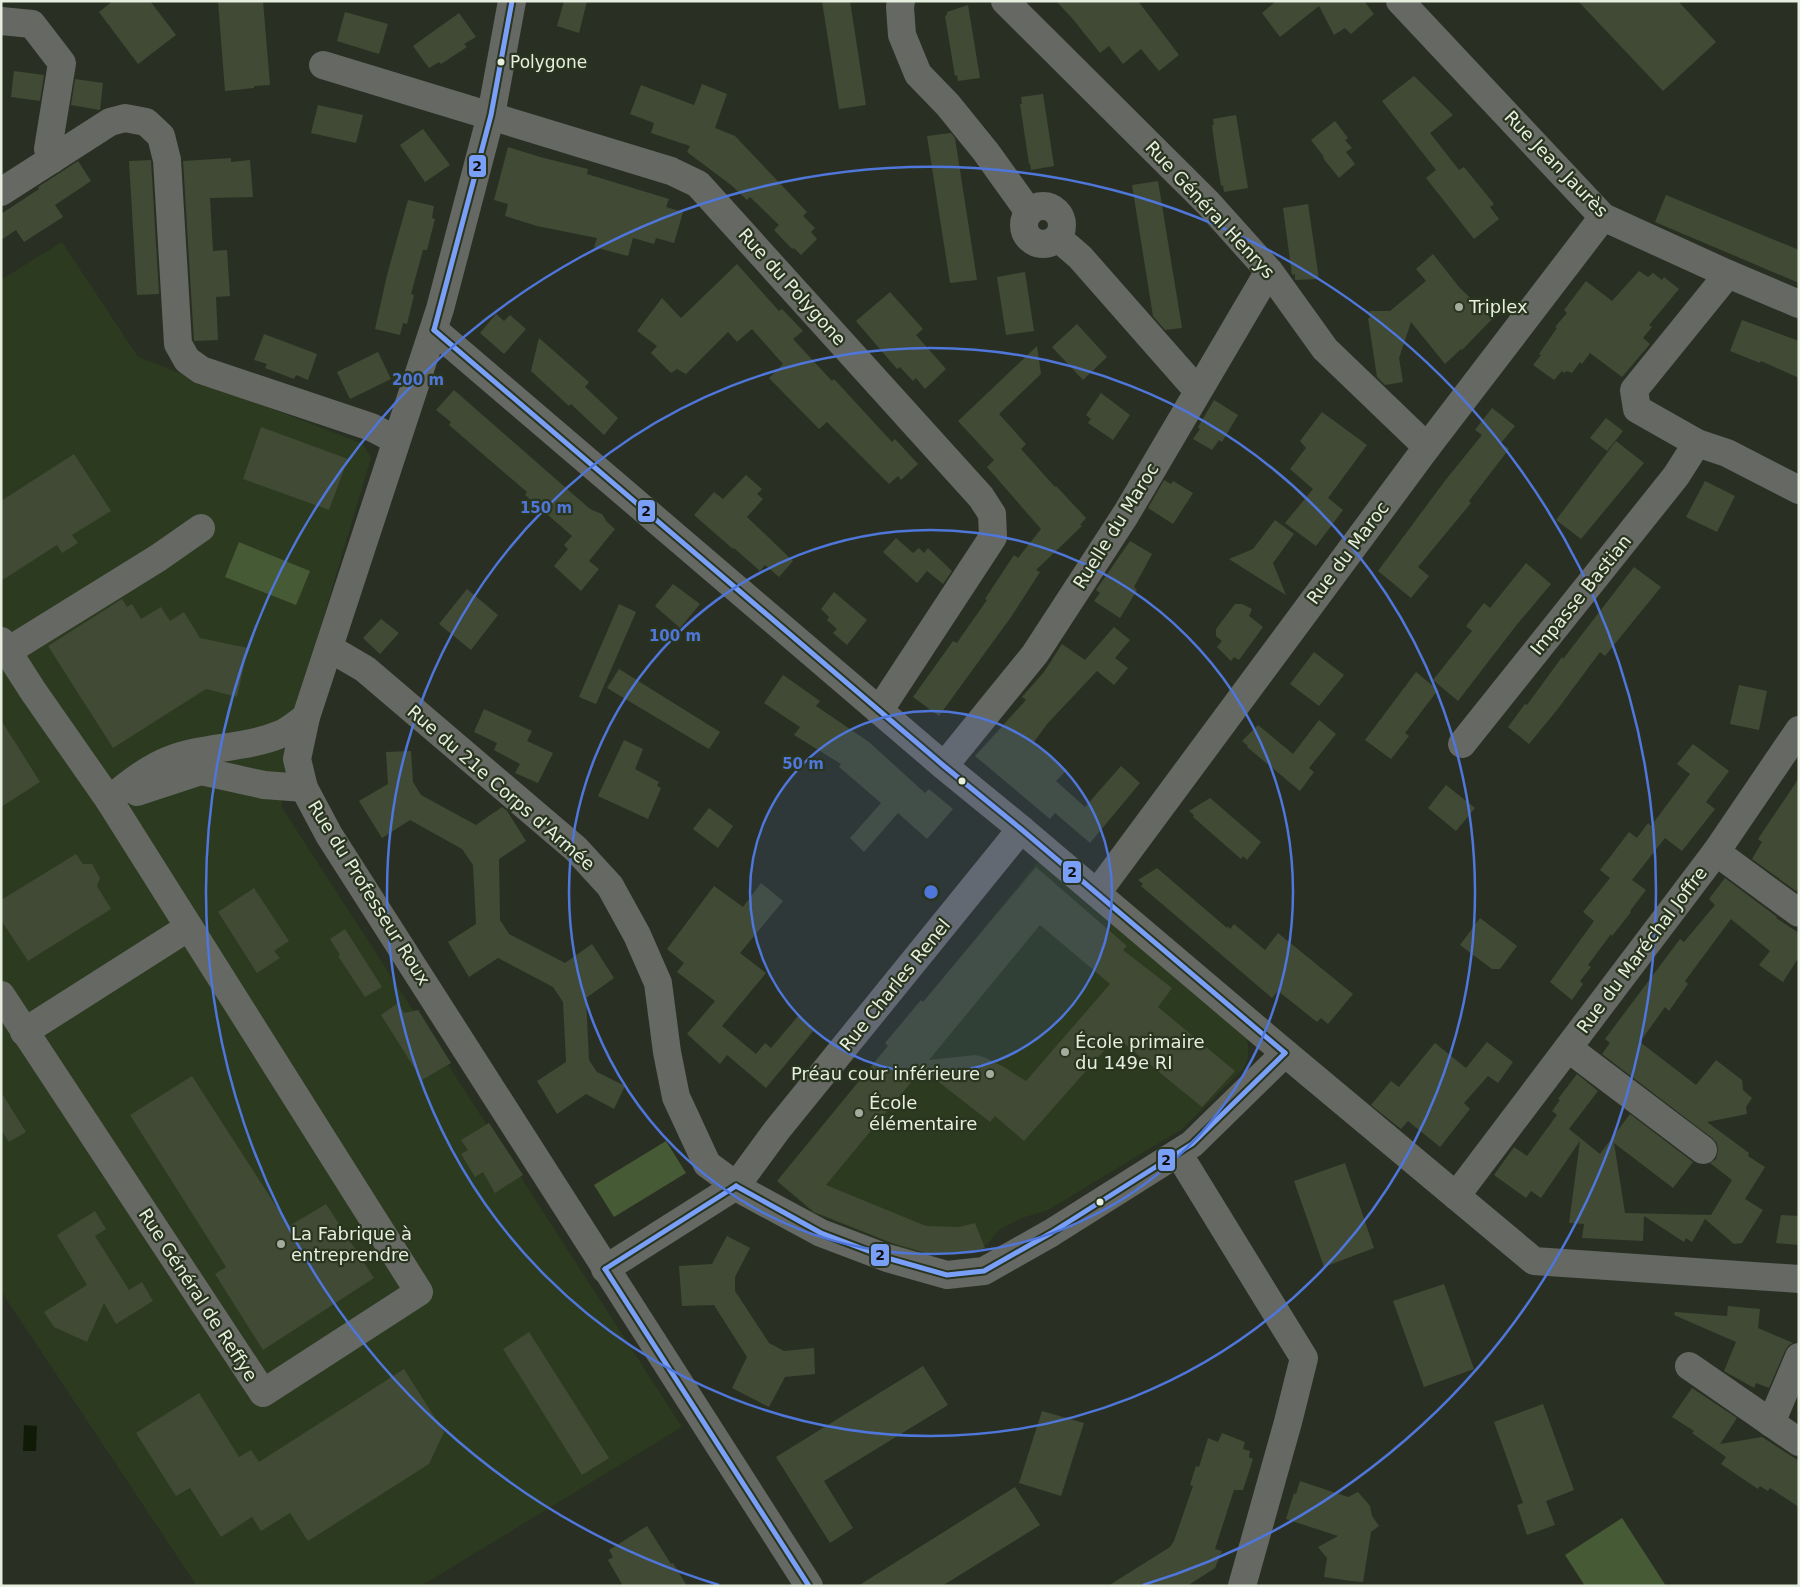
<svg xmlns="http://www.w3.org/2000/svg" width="1800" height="1587" font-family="'DejaVu Sans',sans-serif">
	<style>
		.built { fill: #2c3a1f }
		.green { fill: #465a35 }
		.water { fill: #101a06 }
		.building { fill: #404a35; fill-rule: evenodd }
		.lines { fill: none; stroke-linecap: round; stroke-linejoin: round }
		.minor { stroke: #656863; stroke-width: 28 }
		.bus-1-casing { stroke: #29351e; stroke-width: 9 }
		.bus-1 { stroke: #7a9ff8; stroke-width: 5 }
		.ring { fill: none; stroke: #4f76da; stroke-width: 2.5 }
		.bus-dot { fill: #e6eedf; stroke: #29351e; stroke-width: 2 }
		.poi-dot { fill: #a4ac9d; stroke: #29351e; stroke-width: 2 }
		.labels { text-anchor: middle; stroke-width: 4.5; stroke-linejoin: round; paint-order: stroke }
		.bus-label { font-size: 17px; fill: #e6eedf; stroke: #29351e; text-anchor: start }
		.street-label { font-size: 18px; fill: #e6eedf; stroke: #29351e }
		.poi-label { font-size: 18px; fill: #e6eedf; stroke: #29351e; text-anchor: start }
		.centre { fill: #4f76da; stroke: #29351e; stroke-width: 2.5 }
		.ring-label { font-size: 15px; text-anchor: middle; font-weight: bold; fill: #4f76da; stroke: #29351e; stroke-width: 4.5; stroke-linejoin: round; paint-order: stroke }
		.line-badge { stroke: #29351e; stroke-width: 2 }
		.pale-badge-label { font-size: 14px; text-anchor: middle; font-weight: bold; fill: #111 }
	</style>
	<rect width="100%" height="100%" fill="#293023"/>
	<g class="built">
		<polygon points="62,242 138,357 363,444 371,458 301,692 281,806 682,1427 421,1586 197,1586 1,1291 1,280"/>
		<polygon points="1040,859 1246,1034 1248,1046 1248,1058 1243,1069 1182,1129 1048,1210 1022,1218 999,1230 984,1248 932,1254 916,1251 902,1248 812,1212 777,1181"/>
	</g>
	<g class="green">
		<polygon points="239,542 310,571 296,605 225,577"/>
		<polygon points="666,1141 686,1173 614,1217 594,1185"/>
		<polygon points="1622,1518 1666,1586 1585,1586 1565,1555"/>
	</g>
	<polygon class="water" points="24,1425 37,1426 36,1451 23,1451"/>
	<g class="building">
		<polygon points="113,1 150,1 176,35 138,64 99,12"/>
		<polygon points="218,1 263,1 270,85 254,86 254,88 225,91"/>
		<polygon points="564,1 587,1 579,33 557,26"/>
		<polygon points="822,1 850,1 866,105 839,109"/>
		<polygon points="1056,1 1138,1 1179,55 1159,71 1141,49 1123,64 1109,46 1100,53 1072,18"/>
		<polygon points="1276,1 1364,1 1374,14 1351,34 1345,28 1334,35 1319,6 1280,37 1262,13"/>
		<polygon points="1578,1 1678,1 1716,42 1663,91"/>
		<polygon points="968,5 980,78 958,81 957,75 955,76 945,16 947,15 947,12"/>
		<polygon points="345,12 388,24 379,54 337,41"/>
		<polygon points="459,13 476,37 464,44 467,47 441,64 439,62 429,68 413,46"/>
		<polygon points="14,71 44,75 40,101 11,97"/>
		<polygon points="1414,76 1453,115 1430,133 1459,170 1464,167 1494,204 1490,207 1499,219 1474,239 1426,178 1436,170 1382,101"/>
		<polygon points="75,79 103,83 100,110 71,105"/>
		<polygon points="702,84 727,94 715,128 735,136 807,212 803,216 815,228 811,232 817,239 801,255 794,248 792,249 774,230 779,225 750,197 747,200 731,185 687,152 690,146 651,133 654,123 630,114 641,85 694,105"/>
		<polygon points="1043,94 1054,166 1031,170 1030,164 1029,164 1020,104 1022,104 1021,97"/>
		<polygon points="318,105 363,115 356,143 311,133"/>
		<polygon points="1236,115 1248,188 1224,192 1223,185 1221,186 1216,155 1212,125 1214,125 1213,119"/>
		<polygon points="1335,121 1348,138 1345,140 1352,148 1346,152 1355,164 1339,178 1323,158 1324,157 1311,140"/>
		<polygon points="423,129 450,165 425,182 400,145"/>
		<polygon points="951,133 955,138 977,280 950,283 927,136"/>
		<polygon points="508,147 540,157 588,169 587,174 669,199 666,207 683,212 674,243 656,238 654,244 633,238 628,256 594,247 597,238 537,226 505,216 508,204 494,200"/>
		<polygon points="231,158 231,162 250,160 253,197 210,198 213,251 227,250 230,296 216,297 218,340 194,341 183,161"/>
		<polygon points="151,160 159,294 137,295 129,161"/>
		<polygon points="78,161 91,181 55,205 63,217 24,242 16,230 1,240 1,214 39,189 38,187"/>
		<polygon points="1158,181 1182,328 1165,330 1153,316 1132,185"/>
		<polygon points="1666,195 1799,250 1799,283 1655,222"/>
		<polygon points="408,200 434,206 432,218 435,219 427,250 423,250 411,294 414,295 407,324 403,323 400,335 375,329 387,275"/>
		<polygon points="1308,204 1319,279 1295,280 1295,274 1292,275 1283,208"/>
		<polygon points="1433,254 1459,287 1492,319 1462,350 1461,349 1445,364 1411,322 1399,358 1403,382 1385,385 1377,377 1368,318 1370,318 1369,311 1390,311 1426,281 1416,269"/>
		<polygon points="737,264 779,311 782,309 803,331 793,339 832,381 834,379 892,442 895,439 918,464 901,480 898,476 889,484 827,422 819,429 769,378 783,364 752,329 737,342 728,332 686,374 677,369 671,373 651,353 657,346 637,331 662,298 681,318"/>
		<polygon points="1639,271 1648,277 1653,273 1662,280 1664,277 1679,289 1649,325 1652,327 1643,338 1650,344 1622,377 1590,353 1582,364 1580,362 1572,373 1567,371 1564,373 1562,371 1554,380 1533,365 1541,355 1539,354 1557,328 1555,327 1567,313 1564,310 1586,281 1612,301"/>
		<polygon points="1025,272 1034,331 1006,335 997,277"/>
		<polygon points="890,292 923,329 916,335 946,369 925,389 916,378 913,381 900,367 897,369 856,321"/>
		<polygon points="496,314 504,321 510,315 526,329 504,354 480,333"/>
		<polygon points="1742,320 1799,341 1799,378 1761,361 1760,363 1730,351"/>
		<polygon points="1077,324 1107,357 1083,380 1052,347"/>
		<polygon points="264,334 317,354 308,380 296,375 294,379 265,368 267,364 254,360"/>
		<polygon points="539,338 589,382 585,387 618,418 604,435 571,404 569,406 531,371"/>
		<polygon points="1037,346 1041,374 999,414 1026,444 1021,449 1055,487 1056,486 1086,518 1080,525 1082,526 1036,570 1040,572 1011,617 939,716 913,697 953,641 957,643 961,637 987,600 985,599 1014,555 1018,558 1041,529 987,467 994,460 958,421"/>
		<polygon points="378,352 391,379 350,399 337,372"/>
		<polygon points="454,390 590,509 602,514 607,522 615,529 589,561 599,569 581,591 554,566 568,549 564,545 572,536 525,495 527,492 449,425 451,422 436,410"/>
		<polygon points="1101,393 1130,415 1113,440 1088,423 1091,419 1086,415"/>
		<polygon points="1214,400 1238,415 1222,442 1219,440 1212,450 1193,439 1200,429 1198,427"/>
		<polygon points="1492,408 1515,426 1501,443 1509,449 1469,501 1471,503 1418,567 1429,576 1411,598 1378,571 1444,482 1482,435 1475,430"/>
		<polygon points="1322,412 1367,445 1328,498 1343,510 1316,546 1285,523 1313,489 1290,469 1306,448 1300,441"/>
		<polygon points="1606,418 1623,431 1607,451 1590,438"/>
		<polygon points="261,427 348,459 329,510 243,479"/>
		<polygon points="1616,441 1644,463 1581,539 1556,520"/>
		<polygon points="74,454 111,511 72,535 78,543 62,553 57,545 1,581 1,501"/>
		<polygon points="746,475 762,489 757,494 763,499 747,517 793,561 779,577 765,565 760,571 734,548 733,549 694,515 714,492 723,499"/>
		<polygon points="1164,480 1171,484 1173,481 1193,493 1173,524 1148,508"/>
		<polygon points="1705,481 1735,496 1717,532 1686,517"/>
		<polygon points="1275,520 1294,534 1273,563 1286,595 1229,559 1253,549"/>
		<polygon points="896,538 913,553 919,548 924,553 928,548 952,571 943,584 927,571 917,583 883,552"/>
		<polygon points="1130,541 1152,554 1134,587 1137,590 1120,618 1094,601 1100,593 1096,590"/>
		<polygon points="1526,563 1551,584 1515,627 1458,701 1433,680 1472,631 1466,626 1484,603 1490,608"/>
		<polygon points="1634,567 1661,587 1605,656 1600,652 1557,710 1529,744 1508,727 1525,704 1527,705 1562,657 1563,659"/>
		<polygon points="673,584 700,604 680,628 655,606"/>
		<polygon points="467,589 498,615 471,650 439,624"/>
		<polygon points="834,592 867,620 847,645 833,633 837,629 827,620 829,617 821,609"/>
		<polygon points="122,599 127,607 132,604 141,619 161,607 170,621 184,612 200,638 248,648 237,697 206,689 113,748 48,646"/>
		<polygon points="619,604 636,612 596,704 579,697"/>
		<polygon points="1235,604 1242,604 1252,609 1249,616 1263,627 1239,660 1234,657 1231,661 1217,647 1222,641 1216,636 1216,629"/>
		<polygon points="381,619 399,633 380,654 363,638"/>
		<polygon points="1114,627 1130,640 1115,658 1128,668 1114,685 1097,671 1047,724 1034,742 1067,770 1056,781 1085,807 1121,766 1140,783 1090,843 1055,813 1050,819 975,756 1026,700 1022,697 1044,672 1062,644 1085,660"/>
		<polygon points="1314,652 1344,675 1319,706 1290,684"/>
		<polygon points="619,669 720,732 709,749 607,688"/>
		<polygon points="1416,672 1438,690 1405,733 1409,736 1391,759 1365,740"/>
		<polygon points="783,675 820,701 816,706 869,742 925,793 929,789 953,809 927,839 898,813 864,852 850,838 881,803 839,767 841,764 794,735 800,727 764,703"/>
		<polygon points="1739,685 1767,691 1759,730 1730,724"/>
		<polygon points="484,709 532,731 527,741 553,753 538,783 515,773 520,764 494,750 497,743 474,732"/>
		<polygon points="1,720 40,782 1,807"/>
		<polygon points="1319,720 1336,734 1309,768 1314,772 1300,791 1247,747 1248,746 1242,741 1258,725 1293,754"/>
		<polygon points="624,740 643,749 635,769 659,782 657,786 661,788 648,819 598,796"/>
		<polygon points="1693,744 1729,771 1706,802 1715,809 1682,851 1665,838 1632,880 1646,890 1630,911 1631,912 1612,936 1611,934 1588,965 1591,967 1580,981 1583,984 1572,1000 1550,982 1594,921 1583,912 1610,878 1600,870 1629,832 1637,838 1648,823 1651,826 1690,774 1677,764"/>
		<polygon points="411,751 413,782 421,795 476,825 502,807 507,811 526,841 499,859 500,920 509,934 565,963 592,944 614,978 586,998 589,1060 597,1072 625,1086 614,1109 586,1094 557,1114 537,1081 566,1062 563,1002 553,987 498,958 469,977 448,942 476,924 473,865 462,849 410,820 382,838 359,801 388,784 386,752"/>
		<polygon points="1799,778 1799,888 1796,891 1752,859 1762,842 1758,839"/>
		<polygon points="1446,785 1475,808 1456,831 1428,808"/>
		<polygon points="1210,798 1261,842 1247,860 1243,856 1241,859 1193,817 1194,815 1189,811"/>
		<polygon points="709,808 733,826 718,848 693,829"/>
		<polygon points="76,854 83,864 92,864 100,878 97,886 111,909 28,961 1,920 1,900"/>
		<path d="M1036 867 1127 946 1123 950 1172 988 1158 1007 1235 1071 1202 1107 1116 1037 1024 1141 995 1116 990 1122 922 1069 826 1185 926 1226 959 1227 975 1223 985 1248 965 1253 933 1255 892 1243 814 1212 777 1181 888 1046 885 1043 921 1000 923 1002ZM1040 925 1110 984 1026 1081 1004 1067 984 1057 975 1055 929 1060Z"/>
		<polygon points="1157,868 1227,928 1228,926 1230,929 1234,924 1265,950 1278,933 1353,994 1328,1024 1321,1018 1317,1022 1278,991 1272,998 1141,886 1143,884 1138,880"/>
		<polygon points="1725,878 1777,917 1776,918 1799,933 1799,957 1783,982 1759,965 1770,951 1731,919 1685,981 1688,984 1669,1011 1665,1007 1640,1042 1696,1085 1716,1060 1742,1080 1743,1090 1752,1098 1746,1107 1747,1114 1707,1122 1749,1153 1748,1156 1765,1167 1745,1199 1763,1210 1742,1243 1734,1244 1705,1219 1692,1242 1686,1238 1684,1242 1644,1216 1643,1241 1582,1238 1584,1224 1569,1223 1580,1141 1541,1198 1531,1191 1526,1198 1494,1175 1514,1147 1527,1156 1557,1115 1552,1111 1560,1100 1558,1099 1577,1074 1598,1091 1569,1129 1600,1154 1630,1114 1693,1162 1673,1188 1614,1143 1625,1213 1711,1215 1732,1180 1710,1163 1716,1159 1718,1151 1717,1143 1712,1138 1602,1054 1610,1043 1605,1039 1680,939 1684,942 1715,905 1709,899"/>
		<polygon points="761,883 783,901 740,953 766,973 722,1026 756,1054 765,1043 771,1048 798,1016 814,1030 766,1088 727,1055 720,1064 687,1034 715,1001 677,972 684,963 667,949 714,886 743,907"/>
		<polygon points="254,888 289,941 274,951 280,958 257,973 218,912"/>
		<polygon points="1480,918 1517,946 1500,969 1492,969 1460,945"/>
		<polygon points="345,929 382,987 365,997 338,956 340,955 330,939"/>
		<polygon points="398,1003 404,1013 418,1010 451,1063 422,1080 381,1015"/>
		<polygon points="1487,1042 1513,1062 1498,1083 1488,1076 1464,1103 1470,1109 1440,1147 1408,1121 1401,1129 1371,1105 1391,1081 1399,1087 1435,1043 1466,1068"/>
		<polygon points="192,1076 289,1226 326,1204 374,1278 263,1350 215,1274 226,1267 130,1115"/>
		<polygon points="1,1092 26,1132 9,1142 1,1130"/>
		<polygon points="489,1123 523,1175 495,1193 483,1172 475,1177 461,1154 468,1150 461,1140"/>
		<polygon points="1345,1163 1374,1248 1324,1267 1294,1181"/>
		<polygon points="95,1211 106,1229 95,1236 129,1290 142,1282 153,1301 116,1324 104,1303 87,1342 54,1327 44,1312 87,1285 57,1235"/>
		<polygon points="1781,1215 1799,1216 1799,1245 1776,1243"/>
		<polygon points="727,1236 750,1248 735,1277 735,1291 769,1343 784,1351 814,1348 815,1374 785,1377 769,1407 732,1388 747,1357 714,1305 682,1306 679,1266 712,1264"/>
		<polygon points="1444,1284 1474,1369 1424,1387 1393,1301"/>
		<polygon points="1728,1306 1760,1309 1758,1328 1793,1343 1789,1345 1785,1351 1769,1388 1756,1383 1754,1388 1724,1371 1736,1342 1674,1315 1675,1312 1727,1316"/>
		<polygon points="529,1332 609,1458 582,1475 503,1349"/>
		<polygon points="923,1366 948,1405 824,1481 853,1528 830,1543 776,1457"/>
		<polygon points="404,1369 444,1432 429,1464 308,1541 290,1513 261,1531 252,1517 221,1537 190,1488 176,1496 136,1433 199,1393 239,1457 251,1450 259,1462"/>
		<polygon points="1692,1388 1737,1418 1720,1444 1762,1437 1799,1461 1799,1507 1770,1488 1768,1491 1760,1486 1758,1489 1721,1464 1726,1457 1692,1433 1694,1431 1672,1417"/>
		<polygon points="1543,1404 1574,1490 1546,1501 1555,1525 1527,1535 1517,1505 1523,1503 1494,1422"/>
		<polygon points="1042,1411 1084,1423 1061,1496 1019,1483"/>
		<polygon points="1222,1433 1245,1442 1243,1449 1250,1451 1249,1457 1253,1459 1243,1490 1234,1490 1215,1549 1222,1551 1215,1568 1187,1586 1108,1586 1170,1547 1174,1541 1193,1486 1190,1485 1196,1466 1199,1467 1208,1438 1218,1442"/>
		<polygon points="1300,1481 1348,1497 1358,1492 1370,1506 1372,1516 1379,1526 1371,1532 1363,1582 1351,1581 1324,1577 1327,1558 1318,1547 1338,1536 1286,1519 1294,1493 1296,1494"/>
		<polygon points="1015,1487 1040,1525 942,1586 858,1586"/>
		<polygon points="647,1526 671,1564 673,1563 687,1586 623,1586 608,1560 613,1557 609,1550"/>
	</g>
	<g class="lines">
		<g class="minor">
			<polyline points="512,1 491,115 440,309 306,717 297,759 304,788 329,835 809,1586"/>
			<polyline points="901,1 900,7 902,35 918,74 948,105 986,152 1029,212"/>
			<polyline points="1005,1 1209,204 1269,271 1325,349 1427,447"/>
			<polyline points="1400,1 1603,217 1728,274 1799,304"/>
			<polyline points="1,21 32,24 62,63 48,149 51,160"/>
			<polyline points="323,65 671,171 698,184 981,497 992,514 993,537 879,711"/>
			<polyline points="1,192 110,122 125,118 146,122 161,136 167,160 178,344 187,360 201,370 371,427 396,440"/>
			<circle cx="1043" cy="225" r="19"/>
			<polyline points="1058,238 1080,257 1190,382 1199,389"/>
			<polyline points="1728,274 1634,390 1637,409 1697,443 1727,453 1799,490"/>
			<polyline points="434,330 944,766 1021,829 1285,1053 1534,1261 1799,1279"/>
			<polyline points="1,641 33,691 109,800 419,1292 263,1393 1,995"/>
			<polyline points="329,648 365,669 576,849 610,886 637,935 658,983 667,1052 676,1097 707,1164 745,1192 821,1233 887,1258 947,1275 984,1271 1051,1233 1192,1144 1285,1053"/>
			<polyline points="8,651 158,558 201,528"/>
			<polyline points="1462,744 1676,476 1697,443"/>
			<polyline points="944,766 1035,654 1126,514 1269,271"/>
			<polyline points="137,792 201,771 264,785 304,788"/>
			<path d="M109 800C126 786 148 768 169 760 205 746 245 749 281 734 290 730 298 723 306 717"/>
			<polyline points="1716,852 1799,913"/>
			<polyline points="1097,893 1427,447 1603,217"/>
			<polyline points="24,1032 189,927"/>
			<polyline points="1568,1048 1703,1150"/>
			<polyline points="1178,1153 1304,1358 1288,1422 1242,1586"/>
			<polyline points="1456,1196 1716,852 1799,730"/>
			<polyline points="605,1269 736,1186 777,1130 1021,829"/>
			<polyline points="1689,1366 1799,1442"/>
			<polyline points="1771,1423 1799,1357"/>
		</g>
		<defs>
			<g id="bus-1">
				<polyline points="434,330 944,766 1021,829 1285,1053"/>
				<polyline points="434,330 491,115 512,1"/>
				<polyline points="736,1186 821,1233 887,1258 947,1275 984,1271 1051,1233 1192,1144 1285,1053"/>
				<polyline points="605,1269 809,1586"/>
				<polyline points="605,1269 736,1186"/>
			</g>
		</defs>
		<use href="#bus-1" class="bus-1-casing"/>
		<use href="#bus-1" class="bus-1"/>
	</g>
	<circle cx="931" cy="892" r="181" fill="#4f76da" fill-opacity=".12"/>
	<g class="ring">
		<circle cx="931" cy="892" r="181"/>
		<circle cx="931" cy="892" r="362"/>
		<circle cx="931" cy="892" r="544"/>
		<path d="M719 1585A725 725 0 1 1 1143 1585"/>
	</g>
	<g class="bus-dot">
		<circle cx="501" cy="62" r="4.5"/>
		<circle cx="962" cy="781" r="4.5"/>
		<circle cx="1100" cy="1202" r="4.5"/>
	</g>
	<g class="poi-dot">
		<circle cx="1459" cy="307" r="5"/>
		<circle cx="1065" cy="1052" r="5"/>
		<circle cx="990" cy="1074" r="5"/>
		<circle cx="859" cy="1113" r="5"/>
		<circle cx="281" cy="1244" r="5"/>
	</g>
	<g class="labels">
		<g class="bus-label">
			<text x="510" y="68">Polygone</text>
		</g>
		<g class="street-label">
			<text transform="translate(1556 164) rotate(46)" y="6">Rue Jean Jaurès</text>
			<text transform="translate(1210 210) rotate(47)" y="6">Rue Général Henrys</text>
			<text transform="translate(792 287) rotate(48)" y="6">Rue du Polygone</text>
			<text transform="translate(1116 526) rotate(-58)" y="6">Ruelle du Maroc</text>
			<text transform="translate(1348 553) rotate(-53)" y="6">Rue du Maroc</text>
			<text transform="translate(1581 595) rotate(-51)" y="6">Impasse Bastian</text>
			<text transform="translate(501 788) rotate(41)" y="6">Rue du 21e Corps d'Armée</text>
			<text transform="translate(369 893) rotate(58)" y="6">Rue du Professeur Roux</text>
			<text transform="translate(1642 950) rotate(-53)" y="6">Rue du Maréchal Joffre</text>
			<text transform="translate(895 985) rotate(-51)" y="6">Rue Charles Renel</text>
			<text transform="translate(198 1295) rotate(57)" y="6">Rue Général de Reffye</text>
		</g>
		<g class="poi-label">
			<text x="1469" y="313">Triplex</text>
			<text x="1075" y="1048">École primaire<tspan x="1075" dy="21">du 149e RI</tspan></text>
			<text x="980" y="1080" text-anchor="end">Préau cour inférieure</text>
			<text x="869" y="1109">École<tspan x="869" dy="21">élémentaire</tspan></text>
			<text x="291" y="1240">La Fabrique à<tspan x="291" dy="21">entreprendre</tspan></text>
		</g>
	</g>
	<circle cx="931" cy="892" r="8" class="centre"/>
	<g class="ring-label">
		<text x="418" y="385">200 m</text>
		<text x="546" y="513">150 m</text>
		<text x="675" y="641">100 m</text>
		<text x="803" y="769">50 m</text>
	</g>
	<g class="line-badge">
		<rect x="468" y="154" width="19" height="24" rx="5" fill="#7a9ff8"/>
		<rect x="637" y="499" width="19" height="24" rx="5" fill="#7a9ff8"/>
		<rect x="1062" y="860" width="20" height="24" rx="5" fill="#7a9ff8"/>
		<rect x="1157" y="1148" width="19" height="24" rx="5" fill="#7a9ff8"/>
		<rect x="870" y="1243" width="20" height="24" rx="5" fill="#7a9ff8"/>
	</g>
	<g class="pale-badge-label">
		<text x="477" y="171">2</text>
		<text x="646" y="516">2</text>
		<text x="1072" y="877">2</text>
		<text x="1166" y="1165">2</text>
		<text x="880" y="1260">2</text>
	</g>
	<rect width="1800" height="1587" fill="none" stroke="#e6eedf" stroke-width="5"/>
</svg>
